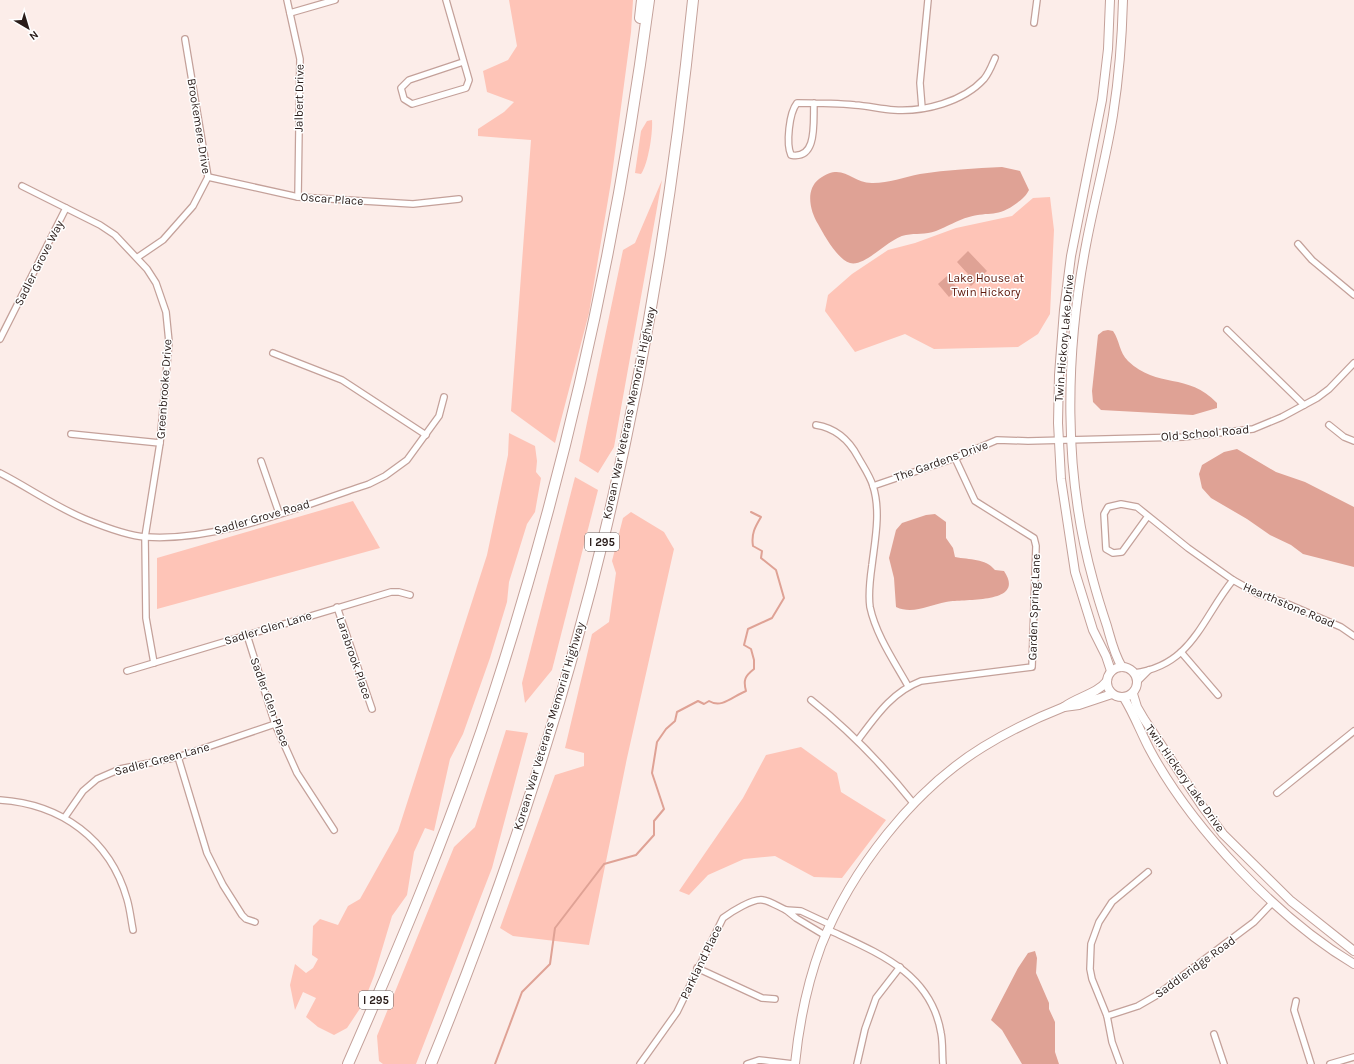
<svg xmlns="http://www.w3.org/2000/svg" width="1354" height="1064" font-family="Karla,sans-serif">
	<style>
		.green { fill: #fec4b7 }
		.water { fill: #dfa295 }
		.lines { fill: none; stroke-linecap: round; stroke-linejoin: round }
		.stream { stroke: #dfa295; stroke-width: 2 }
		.street-casing { stroke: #c4a19a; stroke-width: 8 }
		.secondary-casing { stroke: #c4a19a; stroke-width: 10 }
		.highway-casing { stroke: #c4a19a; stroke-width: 12 }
		.street { stroke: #fff; stroke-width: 5.5 }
		.secondary { stroke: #fff; stroke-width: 8 }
		.highway { stroke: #fff; stroke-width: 10 }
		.labels { text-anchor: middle; stroke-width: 3; stroke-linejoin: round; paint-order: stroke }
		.shield { fill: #fff; stroke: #69605e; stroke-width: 1 }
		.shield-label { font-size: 11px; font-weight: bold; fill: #291c19 }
		.street-label { font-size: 12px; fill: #291c19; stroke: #fff }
		.park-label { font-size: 12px; fill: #5f180b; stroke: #fff }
	</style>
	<rect width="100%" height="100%" fill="#fcede9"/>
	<g class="green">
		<polygon points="509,0 633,0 631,32 611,182 589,313 555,443 511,411 531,140 478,136 478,129 504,112 514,102 487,92 483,71 508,60 517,46"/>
		<path d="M652 120C653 133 648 164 641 174L635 173 641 131 647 121Z"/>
		<polygon points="662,180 614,447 598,473 579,461 623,250 635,243"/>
		<polygon points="1050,197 1054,230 1050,314 1038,334 1018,347 934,349 905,334 855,352 825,311 828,295 852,274 888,250 915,243 956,228 1012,216 1033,198"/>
		<polygon points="509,433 535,446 537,461 536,472 541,478 535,512 527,524 509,582 507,602 490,658 463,734 450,759 434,831 425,828 414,852 407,895 392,916 374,976 363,1004 347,1028 334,1035 318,1027 306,1017 316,998 303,992 295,1010 290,985 295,964 306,973 313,968 318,959 312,955 313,926 320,919 338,925 348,906 360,899 398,831 487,555 508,455"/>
		<polygon points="575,477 598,490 552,670 525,703 522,683"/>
		<polygon points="353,501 380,548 157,609 157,558"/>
		<polygon points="631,512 664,532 674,549 627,758 589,945 513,936 500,928 555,775 584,766 584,753 565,748 592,634 609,622 616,573 612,561 623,518"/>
		<polygon points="506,730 528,733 492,868 416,1064 383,1064 379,1061 377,1036 454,847 475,827"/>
		<polygon points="801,747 837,773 841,792 886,820 842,878 814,877 775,856 744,859 708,875 689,895 679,891 743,798 766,755"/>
	</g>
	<g class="water">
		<path d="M1002 167 1020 171 1029 190C1026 196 1022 199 1017 203 997 218 990 211 969 217 957 220 947 227 936 231 925 235 916 233 906 235 888 238 866 267 850 263 837 259 824 235 818 224 810 211 805 190 819 179 844 161 851 184 873 183 889 183 904 177 920 174 947 170 975 168 1002 167Z"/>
		<polygon points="968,251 987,271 971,286 964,279 968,274 957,262"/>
		<polygon points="947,276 958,289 949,297 938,284"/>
		<path d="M1108 330 1113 331C1120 341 1119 352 1128 361 1157 389 1188 372 1217 403V408L1193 415 1101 410 1093 402 1092 391 1098 335 1103 331Z"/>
		<polygon points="1237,449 1276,472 1305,482 1354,507 1354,567 1303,554 1291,545 1270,535 1247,519 1211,498 1202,488 1199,474 1202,465 1224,452"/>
		<path d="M935 514 946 522V538L953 548 955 557C970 560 985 558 995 570L1004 571C1027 605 963 598 946 602 929 605 913 615 896 607L894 578 889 558 896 530 902 523 926 515Z"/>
		<polygon points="1035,951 1037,958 1036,973 1049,1003 1049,1009 1055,1022 1055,1052 1059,1064 1022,1064 1002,1030 991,1020 1018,968 1028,953"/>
	</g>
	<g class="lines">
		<path class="stream" d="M495 1064 522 992 550 964 555 928 604 864 636 855 654 835V821L664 809 652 773 657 742 666 729 675 721 677 712 698 701 704 704 709 701C722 709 733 696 746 691 743 680 745 676 754 669V660L751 649 744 645 748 629 772 618 784 598 776 570 761 558 762 551 753 546C751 534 755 527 761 517L751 512"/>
		<defs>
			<g id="street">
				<polyline points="287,0 300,59 298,197"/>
				<polyline points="446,0 469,80 466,88 412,104 404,99 401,88 409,80 463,62"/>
				<polyline points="290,13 335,0"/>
				<polyline points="1034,23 1037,0"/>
				<path d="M814 103C813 122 818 160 791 155 786 144 789 113 797 103 816 103 835 103 855 105 868 106 881 109 894 110 924 112 963 102 984 79 989 73 992 65 995 58"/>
				<polyline points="922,108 920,83 928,0"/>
				<polyline points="208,177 298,197 413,204 459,199"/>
				<polyline points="22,186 100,225 115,235 147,269 156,283 166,312 169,342 160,443 145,537 146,618 154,663"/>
				<polyline points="1298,244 1312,260 1354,295"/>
				<polyline points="138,257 163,240 193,206 208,177 185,39"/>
				<polyline points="1227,330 1304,405"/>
				<polyline points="0,339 66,208"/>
				<polyline points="273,353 342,380 426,435"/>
				<path d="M816 425C835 428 849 440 858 457 863 466 870 476 873 486 881 511 875 540 872 565 870 579 868 593 870 607 876 635 894 661 908 686"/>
				<polyline points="1329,425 1344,437 1354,441"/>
				<polyline points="71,434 160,443"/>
				<polyline points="261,461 279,513"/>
				<path d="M0 473C29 488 56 507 85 519 102 526 128 536 146 537 219 542 301 506 369 484L385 476 407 460 439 416 444 397"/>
				<polyline points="873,486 955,458 997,440 1028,441 1183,437 1253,429 1282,417 1317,398 1329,389 1354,363"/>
				<polyline points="1148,516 1122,552 1113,553 1106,549 1104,514 1108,507 1121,504 1137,507 1188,548 1233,580 1258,594 1283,602 1341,627 1354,636"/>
				<polyline points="337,607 372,709"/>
				<polyline points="247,635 275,724 297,773 334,830"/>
				<polyline points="1181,652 1218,695"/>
				<polyline points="127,671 391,592 399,592 410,595"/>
				<path d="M1134 673C1192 666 1202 618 1233 580"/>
				<polyline points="1138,681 1149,670"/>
				<path d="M811 700C850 731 883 765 914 804"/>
				<path d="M858 740C876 716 892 692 921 681L1032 667 1036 546 1034 538 975 501 955 458"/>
				<polyline points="178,757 207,853 223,885 242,915 246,919 255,922"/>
				<polyline points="1277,793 1354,731"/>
				<path d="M0 800C61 804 110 839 127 899 130 909 131 920 133 930"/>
				<polyline points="65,817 83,791 97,779 120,769 178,757 275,724"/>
				<path d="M829 930C878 953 931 973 941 1033 943 1043 942 1054 943 1064"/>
				<polyline points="826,936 796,918 786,910 801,911 831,925"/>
				<polyline points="697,968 762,998 775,999"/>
				<polyline points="1296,1001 1294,1010 1311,1064"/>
				<polyline points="1107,1016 1138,1006 1157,995 1254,922 1273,902"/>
				<polyline points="1214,1034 1224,1064"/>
				<path d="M640 1064 677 1012 723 918C731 912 753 898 763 900 770 901 779 907 786 910"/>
				<polyline points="747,1064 759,1060 793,1064"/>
				<polyline points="857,1064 865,1029 876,998 900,967"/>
				<polyline points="1120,1064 1112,1042 1107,1016 1092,979 1090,969 1091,944 1099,922 1112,902 1148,872"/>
				<polyline points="1330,1064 1354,1057"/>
			</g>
			<g id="secondary">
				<polyline points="1110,0 1108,49 1102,100 1071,256 1064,310 1059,375 1058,423 1061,479 1075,572 1093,630 1106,656 1111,671"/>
				<circle cx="1122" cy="682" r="15"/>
				<path d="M1122 667C1114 654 1111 640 1107 626 1102 611 1097 595 1093 580 1063 472 1065 355 1086 245 1094 202 1106 159 1113 115 1119 77 1122 39 1123 0"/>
				<path d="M1107 681C1097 694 1077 697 1064 707L1079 705 1112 694"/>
				<polyline points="1133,694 1137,707 1144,719 1202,806 1223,834 1291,901 1354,951"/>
				<path d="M1124 698C1134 714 1141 733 1150 750 1192 828 1278 919 1354 964"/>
				<path d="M795 1064C799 1024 807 984 821 946 851 870 913 790 983 747 1009 731 1036 718 1064 707"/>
			</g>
			<g id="highway">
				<polyline points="640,18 642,0"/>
				<path d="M348 1064C401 943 452 822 493 696 567 469 618 236 649 0"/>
				<path d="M431 1064C502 890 562 711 606 528 647 355 675 178 693 0"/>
			</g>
		</defs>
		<use href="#street" class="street-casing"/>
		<use href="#secondary" class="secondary-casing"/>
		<use href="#highway" class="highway-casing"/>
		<use href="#street" class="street"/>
		<use href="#secondary" class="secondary"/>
		<use href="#highway" class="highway"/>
	</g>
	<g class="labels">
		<g class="shield">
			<rect x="585" y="533" width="34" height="18" rx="3"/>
			<rect x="359" y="991" width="34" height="18" rx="3"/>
		</g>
		<g class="shield-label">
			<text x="602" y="546">I 295</text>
			<text x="376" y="1004">I 295</text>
		</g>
		<g class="street-label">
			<text transform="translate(299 98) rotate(-89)" y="4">Jalbert Drive</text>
			<text transform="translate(199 126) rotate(81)" y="4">Brookemere Drive</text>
			<text transform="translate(332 199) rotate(4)" y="4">Oscar Place</text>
			<text transform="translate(39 263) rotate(-63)" y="4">Sadler Grove Way</text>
			<text transform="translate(1064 338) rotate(-85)" y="4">Twin Hickory Lake Drive</text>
			<text transform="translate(164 389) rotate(-86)" y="4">Greenbrooke Drive</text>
			<text transform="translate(629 413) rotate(-78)" y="4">Korean War Veterans Memorial Highway</text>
			<text transform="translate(1205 433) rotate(-5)" y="4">Old School Road</text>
			<text transform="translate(941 461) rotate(-20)" y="4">The Gardens Drive</text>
			<text transform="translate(262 517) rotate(-16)" y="4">Sadler Grove Road</text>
			<text transform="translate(1289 605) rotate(23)" y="4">Hearthstone Road</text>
			<text transform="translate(1034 607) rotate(-88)" y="4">Garden Spring Lane</text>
			<text transform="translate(268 628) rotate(-17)" y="4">Sadler Glen Lane</text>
			<text transform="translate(354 658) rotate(71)" y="4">Larabrook Place</text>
			<text transform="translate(270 702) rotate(70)" y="4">Sadler Glen Place</text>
			<text transform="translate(549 726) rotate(-73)" y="4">Korean War Veterans Memorial Highway</text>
			<text transform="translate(162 759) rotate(-15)" y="4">Sadler Green Lane</text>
			<text transform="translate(1185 778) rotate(55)" y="4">Twin Hickory Lake Drive</text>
			<text transform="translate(701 962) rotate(-64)" y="4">Parkland Place</text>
			<text transform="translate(1195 967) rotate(-36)" y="4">Saddleridge Road</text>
		</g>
		<g class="park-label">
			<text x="986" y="282">Lake House at<tspan x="986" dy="14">Twin Hickory</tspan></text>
		</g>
	</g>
	<g transform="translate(28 28) rotate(142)" stroke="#ffffff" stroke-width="3" paint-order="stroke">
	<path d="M0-3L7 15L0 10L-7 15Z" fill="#291c19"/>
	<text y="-6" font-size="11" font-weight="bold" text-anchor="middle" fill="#291c19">N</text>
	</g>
</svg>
